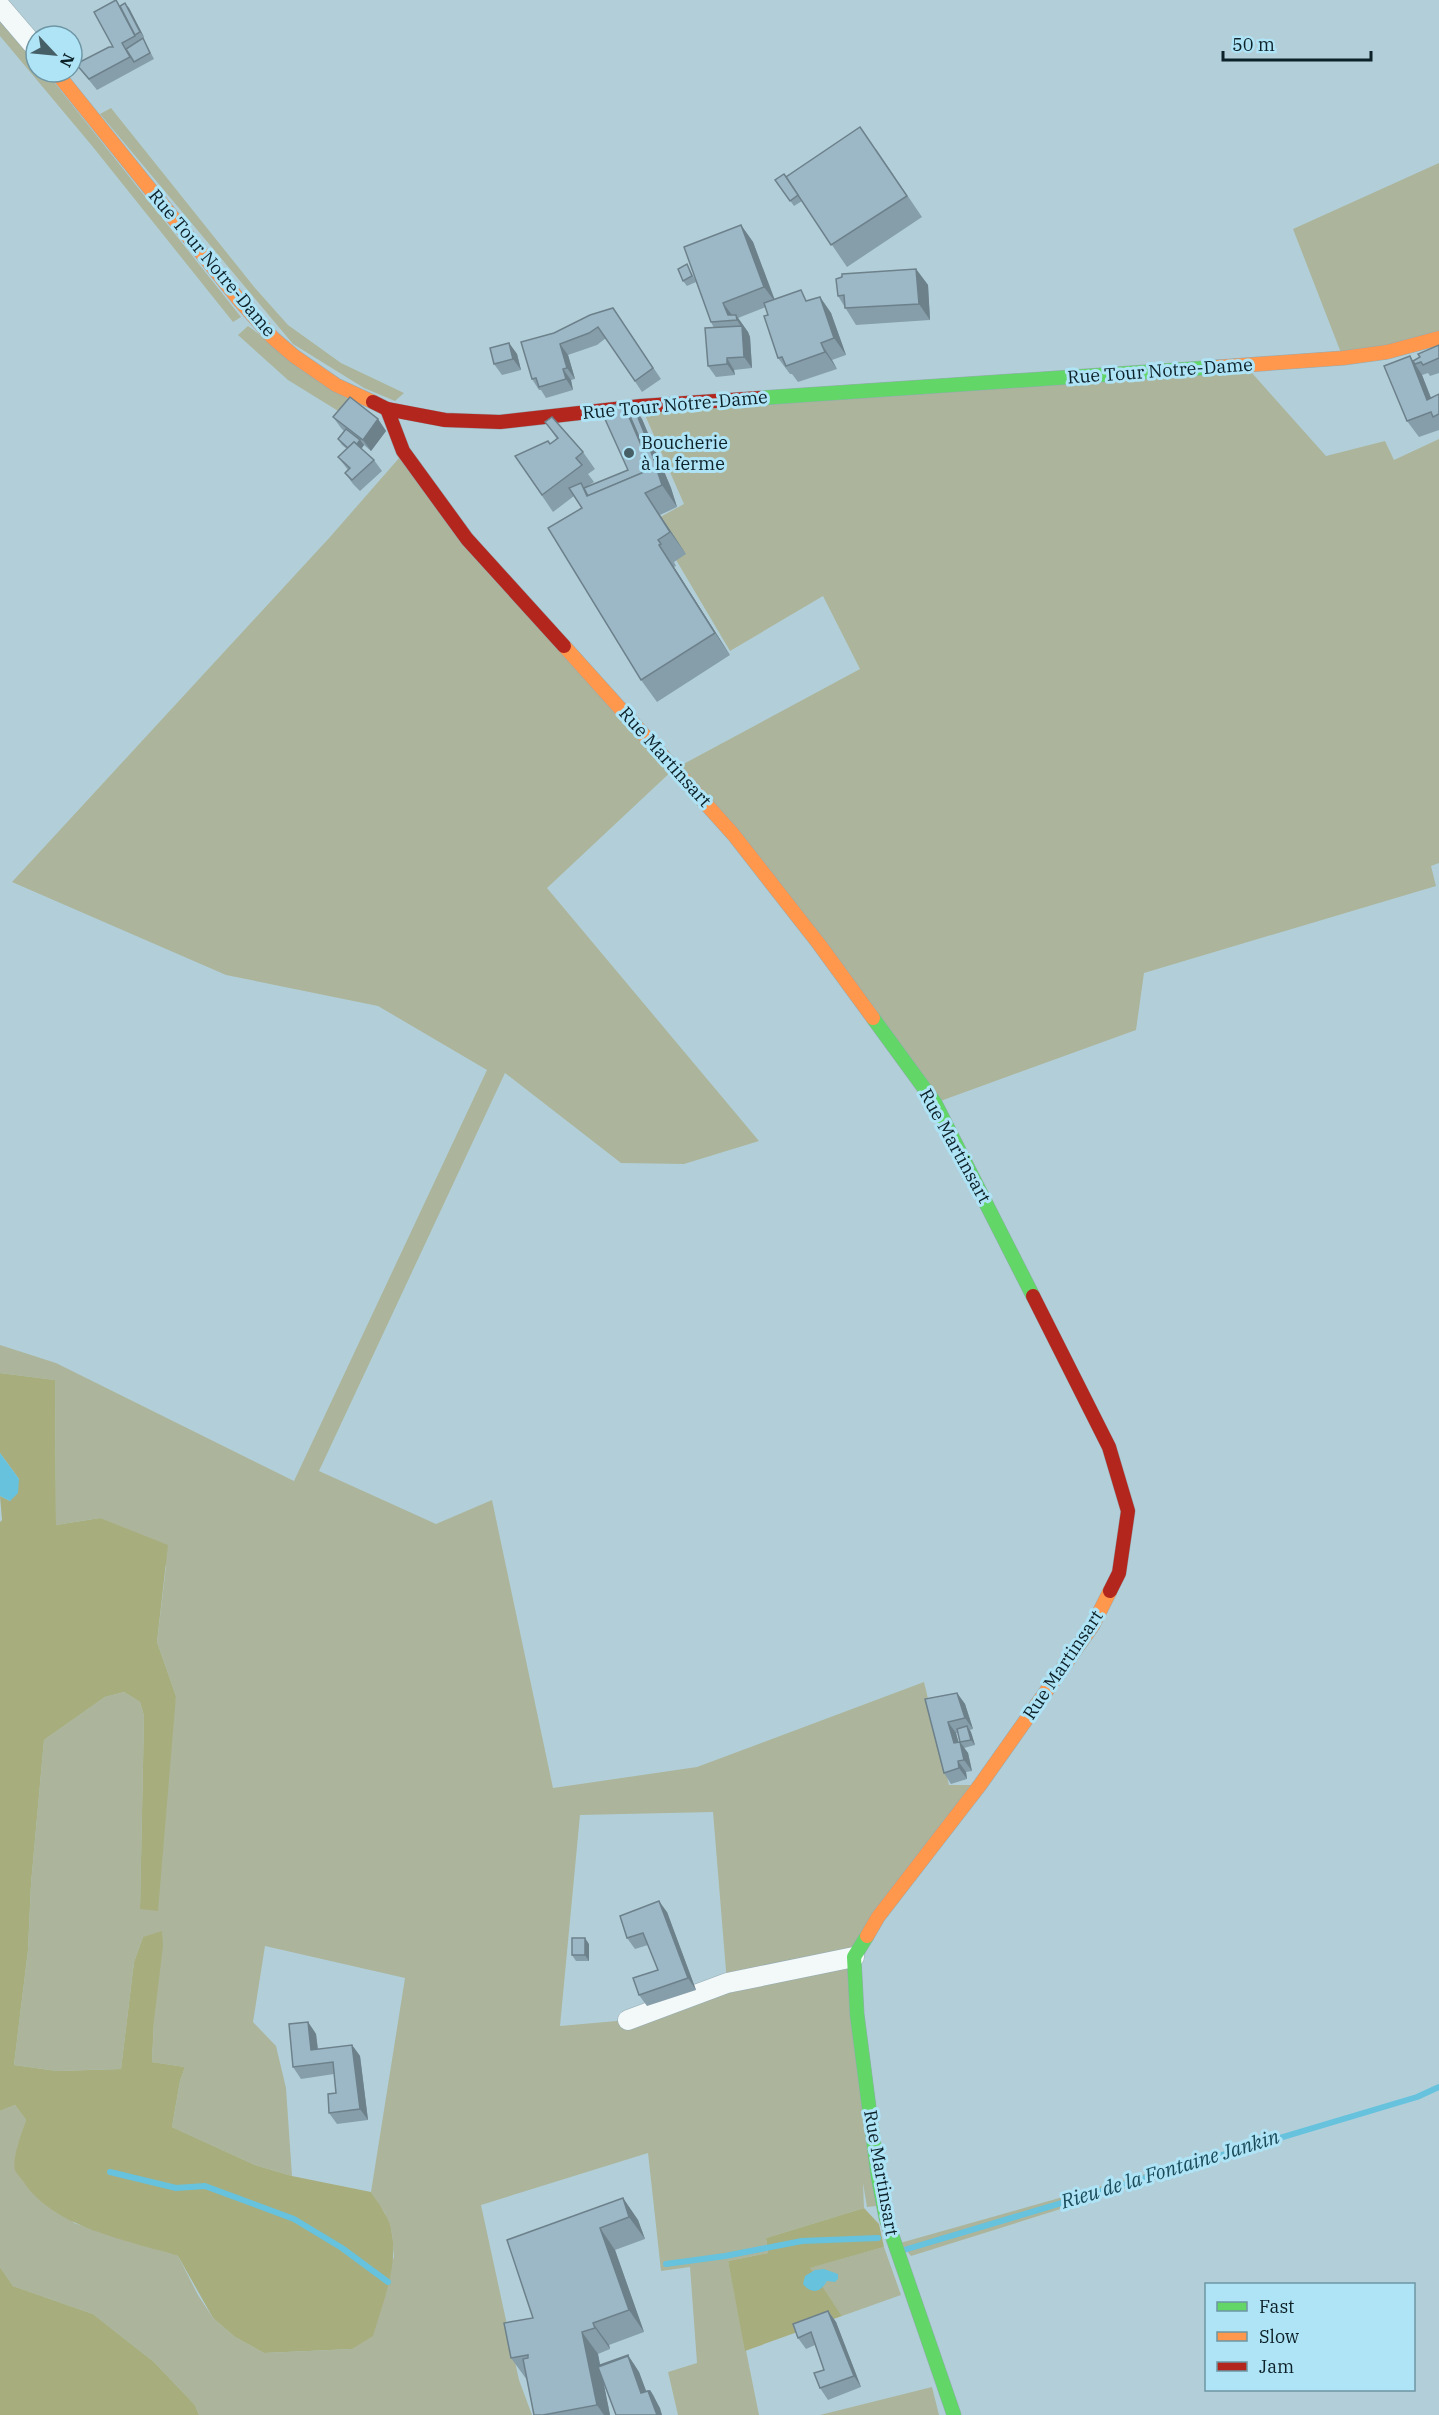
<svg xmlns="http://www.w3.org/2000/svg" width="1439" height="2415" font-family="'IBM Plex Serif',serif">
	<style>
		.green { fill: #acb59b; fill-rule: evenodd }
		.forest { fill: #a8ad7e }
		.water { fill: #66c2dd }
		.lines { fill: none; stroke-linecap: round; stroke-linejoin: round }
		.stream { stroke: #66c2dd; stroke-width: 6 }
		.street-casing { stroke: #94abb3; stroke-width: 21 }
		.fast-casing { stroke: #94abb3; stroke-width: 15 }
		.slow-casing { stroke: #94abb3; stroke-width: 15 }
		.jam-casing { stroke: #94abb3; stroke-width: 15 }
		.street { stroke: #f3f8f9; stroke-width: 20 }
		.fast { stroke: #63d668; stroke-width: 14 }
		.slow { stroke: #ff974d; stroke-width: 14 }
		.jam { stroke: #b3261e; stroke-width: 14 }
		.wall { fill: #869eaa; fill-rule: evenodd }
		.shaded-wall { fill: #6d818b }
		.building { fill: #9cb8c6; stroke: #6d818b; stroke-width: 1.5 }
		.poi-dot { fill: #465e66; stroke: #afe4f7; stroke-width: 2 }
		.labels { text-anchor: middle; stroke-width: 6; stroke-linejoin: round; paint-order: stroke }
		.street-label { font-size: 18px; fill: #0c2128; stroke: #afe4f7 }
		.poi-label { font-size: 18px; fill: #0c2128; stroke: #afe4f7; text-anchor: start }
		.water-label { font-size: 20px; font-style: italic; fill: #194b59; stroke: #afe4f7 }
	</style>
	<rect width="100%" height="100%" fill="#b2cfd9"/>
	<g class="green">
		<polygon points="0,18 36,59 36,72 46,72 241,317 233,322 93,147 0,36"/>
		<polygon points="111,108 255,288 288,325 341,363 404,393 395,401 364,388 293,344 100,114"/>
		<polygon points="1439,163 1439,338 1343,358 1293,229"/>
		<polygon points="248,326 353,403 343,414 288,380 238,335"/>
		<path d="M1244 364 1326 456 1385 441 1394 460 1439 439V863L1431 866 1436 886 1144 973 1136 1030 935 1103 675 768 547 888 759 1141 684 1164 621 1163 505 1073 319 1471 436 1524 492 1500 553 1788 697 1767 924 1682 949 1785H980L854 1957 877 2206 867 2207 863 2183 864 2208 766 2238 768 2253 728 2261 759 2415H678L668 2372 697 2363 690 2267 661 2271 648 2153 481 2205 519 2380 532 2415H199L195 2405 154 2362 93 2314 13 2286 0 2267V2111L15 2105 26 2120 17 2150 74 2223 178 2256 198 2295 213 2318 235 2337 264 2353 352 2349 394 2257 392 2233 385 2213 371 2192 405 1978 265 1946 253 2022 276 2046 286 2088 292 2176 255 2165 172 2127 180 2081 185 2067 152 2062 154 2020 143 1937 134 1962 121 2069 57 2071 14 2065 28 1950 31 1884 44 1740 105 1697 124 1692 140 1702 144 1716 140 1909 176 1696 157 1642 166 1566 100 1518 56 1525 55 1380 0 1373V1345L56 1363 294 1481 487 1070 378 1006 226 975 12 882 330 537 400 457 676 768 860 669 823 596 730 651 653 521 684 504 641 406ZM713 1812 727 1983 628 2020 560 2026 580 1815Z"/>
		<polygon points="1417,2097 911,2256 900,2243"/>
		<polygon points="884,2247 901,2295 842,2316 809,2268"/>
		<polygon points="932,2387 939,2415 820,2415"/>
	</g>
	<g class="forest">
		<path d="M0 1373 55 1380 56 1525 100 1518 168 1545 157 1642 176 1696 158 1911 140 1909 144 1716 140 1702 124 1692 105 1697 44 1740 31 1884 28 1950 14 2065 57 2071 121 2069 134 1962 143 1937 162 1931 163 1946 154 2020 152 2062 185 2067 180 2081 172 2127 255 2165 292 2176 371 2192C380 2205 390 2218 392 2234 398 2267 382 2305 373 2336L352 2349 264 2353 235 2337 213 2318 178 2256C128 2240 53 2228 23 2181 21 2178 16 2173 15 2170 12 2158 22 2132 26 2120L15 2105 0 2111V1522L2 1520 0 1496 10 1501 19 1479 0 1453Z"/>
		<polygon points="864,2208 879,2224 884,2247 810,2268 842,2316 745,2351 728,2261 768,2253 766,2238"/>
		<polygon points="0,2267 13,2286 93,2314 154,2362 195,2405 199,2415 0,2415"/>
	</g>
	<g class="water">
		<polygon points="0,1453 19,1479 18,1493 10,1501 0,1496"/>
		<path d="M824 2269 838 2274V2279L835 2282 827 2281C821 2292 812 2295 803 2284L805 2276 815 2270Z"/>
	</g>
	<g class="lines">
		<g class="stream">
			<polyline points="110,2172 176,2188 205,2186 294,2219 342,2248 388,2282"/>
			<polyline points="904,2250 1417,2097 1439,2087"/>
			<polyline points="666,2264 725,2256 802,2241 878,2238"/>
		</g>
		<defs>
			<g id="street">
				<polyline points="0,6 36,48"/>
				<polyline points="628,2020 727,1983 854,1957"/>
			</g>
			<g id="fast">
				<polyline points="760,398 1218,367"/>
				<polyline points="873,1018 935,1103 1033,1296"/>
				<polyline points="867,1936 854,1957 857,2014 878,2177 886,2218 954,2415"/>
			</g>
			<g id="slow">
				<polyline points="56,72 240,301 273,338 294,356 336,385 373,402"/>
				<polyline points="1218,367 1343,358 1387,352 1439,338"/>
				<polyline points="564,646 733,834 819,944 873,1018"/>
				<polyline points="867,1936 878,1917 980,1785 1093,1625 1110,1591"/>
			</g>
			<g id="jam">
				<polyline points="373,402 387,409 445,420 500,422 641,406 760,398"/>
				<polyline points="387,409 403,451 467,539 564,646"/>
				<polyline points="1033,1296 1109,1447 1128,1511 1119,1573 1110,1591"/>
			</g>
		</defs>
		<use href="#street" class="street-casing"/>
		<use href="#fast" class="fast-casing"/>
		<use href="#slow" class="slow-casing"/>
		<use href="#jam" class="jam-casing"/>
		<use href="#street" class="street"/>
		<use href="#fast" class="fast"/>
		<use href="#slow" class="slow"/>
		<use href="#jam" class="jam"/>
	</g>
	<g class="wall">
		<polygon points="116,0 120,6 129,8 144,37 143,38 154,59 97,90 76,64 113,47"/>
		<polygon points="876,149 922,217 847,267 802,201 794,206 775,180"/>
		<polygon points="741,225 753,242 774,299 809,300 820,297 831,313 846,355 832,360 837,369 798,382 792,374 790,374 778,358 766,307 738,318 748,332 750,337 752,368 734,370 735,375 716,377 708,366 714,328 711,322 696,282 687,286 683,281 690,270 696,281"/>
		<polygon points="916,269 928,285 930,320 856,325 838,296"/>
		<polygon points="613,308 661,379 642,392 606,338 597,345 568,355 575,379 571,380 573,390 546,398 541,390 539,390 532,379 554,333"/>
		<polygon points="509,343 517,354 521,370 502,375 494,364"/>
		<polygon points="1439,345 1439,373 1430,376 1428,373 1422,375 1431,398 1439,394 1439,430 1419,437 1407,421 1410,356 1413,361"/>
		<polygon points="634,408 642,419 671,488 677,507 660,515 686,554 674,562 676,566 674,567 730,655 657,702 641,680 582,508 574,496 553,512 515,456 550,444 557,439 545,422 583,452 595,469 588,474 594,482 586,487 628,470 627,409"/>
		<polygon points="333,417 378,419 386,431 371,451 364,445 361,449 374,460 382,471 360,491 353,484 345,473 348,470 338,457 347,449 342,445 338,439 344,431 341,428"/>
		<path d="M957 1693 965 1704 973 1729 970 1730 975 1745 964 1748 968 1753 972 1771 966 1772 967 1779 951 1784 944 1773 925 1699ZM956 1733H958L960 1742H958Z"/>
		<polygon points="667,1912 696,1990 647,2006 639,1995 658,1970 648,1945 635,1949 627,1938"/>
		<polygon points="589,1944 589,1961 576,1961 572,1955"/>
		<polygon points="308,2022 316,2034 318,2049 352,2045 360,2056 368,2120 337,2124 329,2113 336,2093 334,2074 301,2079 293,2067"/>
		<polygon points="623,2198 638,2220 645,2239 615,2250 644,2332 609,2345 610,2349 598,2354 600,2366 631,2360 639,2372 646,2391 650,2390 654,2396 662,2415 616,2415 603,2381 610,2415 534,2415 527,2380 511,2358 533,2318"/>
		<polygon points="828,2311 836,2322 861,2387 828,2400 820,2388 824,2370 815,2345 806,2349 798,2338"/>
	</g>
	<g class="shaded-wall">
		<polygon points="125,3 129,8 144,37 140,32"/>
		<polygon points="741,225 753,242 776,303 764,287"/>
		<polygon points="916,269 928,285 930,320 919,304"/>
		<polygon points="820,297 831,313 846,355 834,338"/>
		<polygon points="723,303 735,319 728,315"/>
		<polygon points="736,315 748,332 750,337 752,368 744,357 742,328 737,320"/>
		<polygon points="509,343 517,354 521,370 513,359"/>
		<polygon points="821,343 832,360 837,369 825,352"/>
		<polygon points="560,344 568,355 575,379 567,368"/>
		<polygon points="1410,356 1422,375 1438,416 1427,400"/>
		<polygon points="727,358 734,370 735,375 727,364"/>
		<polygon points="563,369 571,380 573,390 566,379"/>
		<polygon points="623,403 635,420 647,449 641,445"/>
		<polygon points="634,408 642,419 671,488 677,507 662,485"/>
		<polygon points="378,419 386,431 371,451 363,440"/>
		<polygon points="360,440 364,445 359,452 355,447"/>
		<polygon points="645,493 660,515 686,554 670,532"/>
		<polygon points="659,545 674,567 730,655 715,633"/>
		<polygon points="957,1693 965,1704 973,1729 965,1718"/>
		<polygon points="948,1722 956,1733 962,1754 954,1743"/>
		<polygon points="967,1726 971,1732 975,1745 971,1740"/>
		<polygon points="960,1742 968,1753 972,1771 964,1760"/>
		<polygon points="958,1761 966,1772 967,1779 959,1768"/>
		<polygon points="659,1901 667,1912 696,1990 688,1978"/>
		<polygon points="585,1938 589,1944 589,1961 585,1955"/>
		<polygon points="308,2022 316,2034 319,2061 311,2050"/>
		<polygon points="352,2045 360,2056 368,2120 360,2109"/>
		<polygon points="623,2198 638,2220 645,2239 629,2217"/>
		<polygon points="600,2228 615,2250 644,2332 629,2310"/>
		<polygon points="828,2311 836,2322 861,2387 854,2376"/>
		<polygon points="593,2323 609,2345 610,2349 595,2328"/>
		<polygon points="582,2332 598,2354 610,2415 604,2415 597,2405"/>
		<polygon points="628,2355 639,2372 651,2404 641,2393"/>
		<polygon points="650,2390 660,2408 662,2415 657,2415 648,2391"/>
	</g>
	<g class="building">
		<polygon points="116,0 135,36 122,43 130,57 89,79 76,64 109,47 113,47 94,12"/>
		<polygon points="125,3 140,32 135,35 120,6"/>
		<polygon points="143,38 150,53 134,62 126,49"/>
		<polygon points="860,127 907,196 831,245 786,177"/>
		<polygon points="784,174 798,195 790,201 775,180"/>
		<polygon points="741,225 764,287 723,303 728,315 736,315 737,320 711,322 684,247"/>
		<polygon points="687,264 692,276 683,281 678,269"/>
		<polygon points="916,269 919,304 845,308 844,295 838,296 836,279 842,277 842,274"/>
		<polygon points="801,290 806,301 820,297 834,338 821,343 825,352 786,366 782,357 778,358 764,316 768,315 764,303"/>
		<polygon points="613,308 653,368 635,381 598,327 589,333 560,344 567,368 563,369 566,379 539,387 536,378 532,379 521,342 554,333 590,315"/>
		<polygon points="742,326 744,357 727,358 727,364 708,366 705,328"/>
		<polygon points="509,343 513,359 494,364 490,348"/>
		<polygon points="1439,345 1439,358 1423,365 1421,362 1415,364 1413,361 1420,357 1418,354"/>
		<polygon points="1410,356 1427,400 1439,394 1439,414 1433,417 1431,412 1407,421 1384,366"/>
		<polygon points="350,397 378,419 363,440 333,417"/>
		<polygon points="623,403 641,445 647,442 659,472 656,467 588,496 584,488 628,470 600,408"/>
		<polygon points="634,408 650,447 647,442 642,444 627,409"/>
		<polygon points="552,417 583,452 576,458 582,465 542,495 515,456 548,441 550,444 558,438 545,422"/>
		<polygon points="346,429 360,440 357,444 354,442 348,448 338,439"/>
		<polygon points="354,442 374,460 352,480 345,473 350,468 338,457"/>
		<polygon points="656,467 662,485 645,493 670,532 658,540 661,544 659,545 715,633 641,680 548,528 582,508 569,488 581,483 587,496"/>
		<polygon points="957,1693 965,1718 948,1722 954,1743 960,1742 964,1760 958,1761 959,1768 944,1773 925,1699"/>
		<polygon points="967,1726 971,1740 960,1742 957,1729"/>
		<polygon points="659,1901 688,1978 639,1995 633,1978 658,1970 643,1933 627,1938 620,1916"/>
		<rect x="572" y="1938" width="13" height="17"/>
		<polygon points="308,2022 311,2050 352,2045 360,2109 329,2113 328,2094 336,2093 333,2062 293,2067 289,2024"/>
		<polygon points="623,2198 629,2217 600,2228 629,2310 593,2323 595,2328 582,2332 597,2405 543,2415 534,2415 523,2359 528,2358 528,2355 511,2358 504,2323 533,2318 507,2240"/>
		<polygon points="828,2311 854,2376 820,2388 814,2373 824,2370 811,2332 798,2338 793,2324"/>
		<polygon points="628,2355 628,2357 628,2356 601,2366 600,2365"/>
		<polygon points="628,2356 641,2393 648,2391 657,2415 616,2415 598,2367"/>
	</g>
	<circle class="poi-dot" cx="629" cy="453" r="6"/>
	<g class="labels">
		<g class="street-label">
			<text transform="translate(212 263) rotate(50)" y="6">Rue Tour Notre-Dame</text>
			<text transform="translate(1160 371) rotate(-4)" y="6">Rue Tour Notre-Dame</text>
			<text transform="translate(675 405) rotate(-5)" y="6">Rue Tour Notre-Dame</text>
			<text transform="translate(665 757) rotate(48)" y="6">Rue Martinsart</text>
			<text transform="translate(955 1146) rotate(61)" y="6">Rue Martinsart</text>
			<text transform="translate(1063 1665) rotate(-56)" y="6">Rue Martinsart</text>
			<text transform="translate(881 2173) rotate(80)" y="6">Rue Martinsart</text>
		</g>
		<g class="poi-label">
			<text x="641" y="449">Boucherie<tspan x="641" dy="21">à la ferme</tspan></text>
		</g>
		<g class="water-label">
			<text transform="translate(1170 2169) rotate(-17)" y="7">Rieu de la Fontaine Jankin</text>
		</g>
	</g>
	<rect x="1205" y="2283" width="210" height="108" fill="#afe4f7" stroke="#6e96a4" stroke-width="1.5"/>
	<rect x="1217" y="2302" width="30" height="9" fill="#63d668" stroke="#6e96a4" stroke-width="1.5"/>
	<text x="1259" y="2313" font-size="18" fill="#0c2128">Fast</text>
	<rect x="1217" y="2332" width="30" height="9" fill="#ff974d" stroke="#6e96a4" stroke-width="1.5"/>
	<text x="1259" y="2343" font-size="18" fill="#0c2128">Slow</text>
	<rect x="1217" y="2362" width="30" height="9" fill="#b3261e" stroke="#6e96a4" stroke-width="1.5"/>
	<text x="1259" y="2373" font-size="18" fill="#0c2128">Jam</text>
	<g transform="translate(54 54) rotate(116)"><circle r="28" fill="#afe4f7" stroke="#6e96a4" stroke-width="1.5"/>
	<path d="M0-4.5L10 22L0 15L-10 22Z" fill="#465e66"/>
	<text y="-9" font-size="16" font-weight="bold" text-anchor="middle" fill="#0c2128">N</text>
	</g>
	<path d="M1223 51v9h148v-9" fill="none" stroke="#0c2128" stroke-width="3"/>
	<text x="1232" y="51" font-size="18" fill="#0c2128" stroke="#afe4f7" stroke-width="4.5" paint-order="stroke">50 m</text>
</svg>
